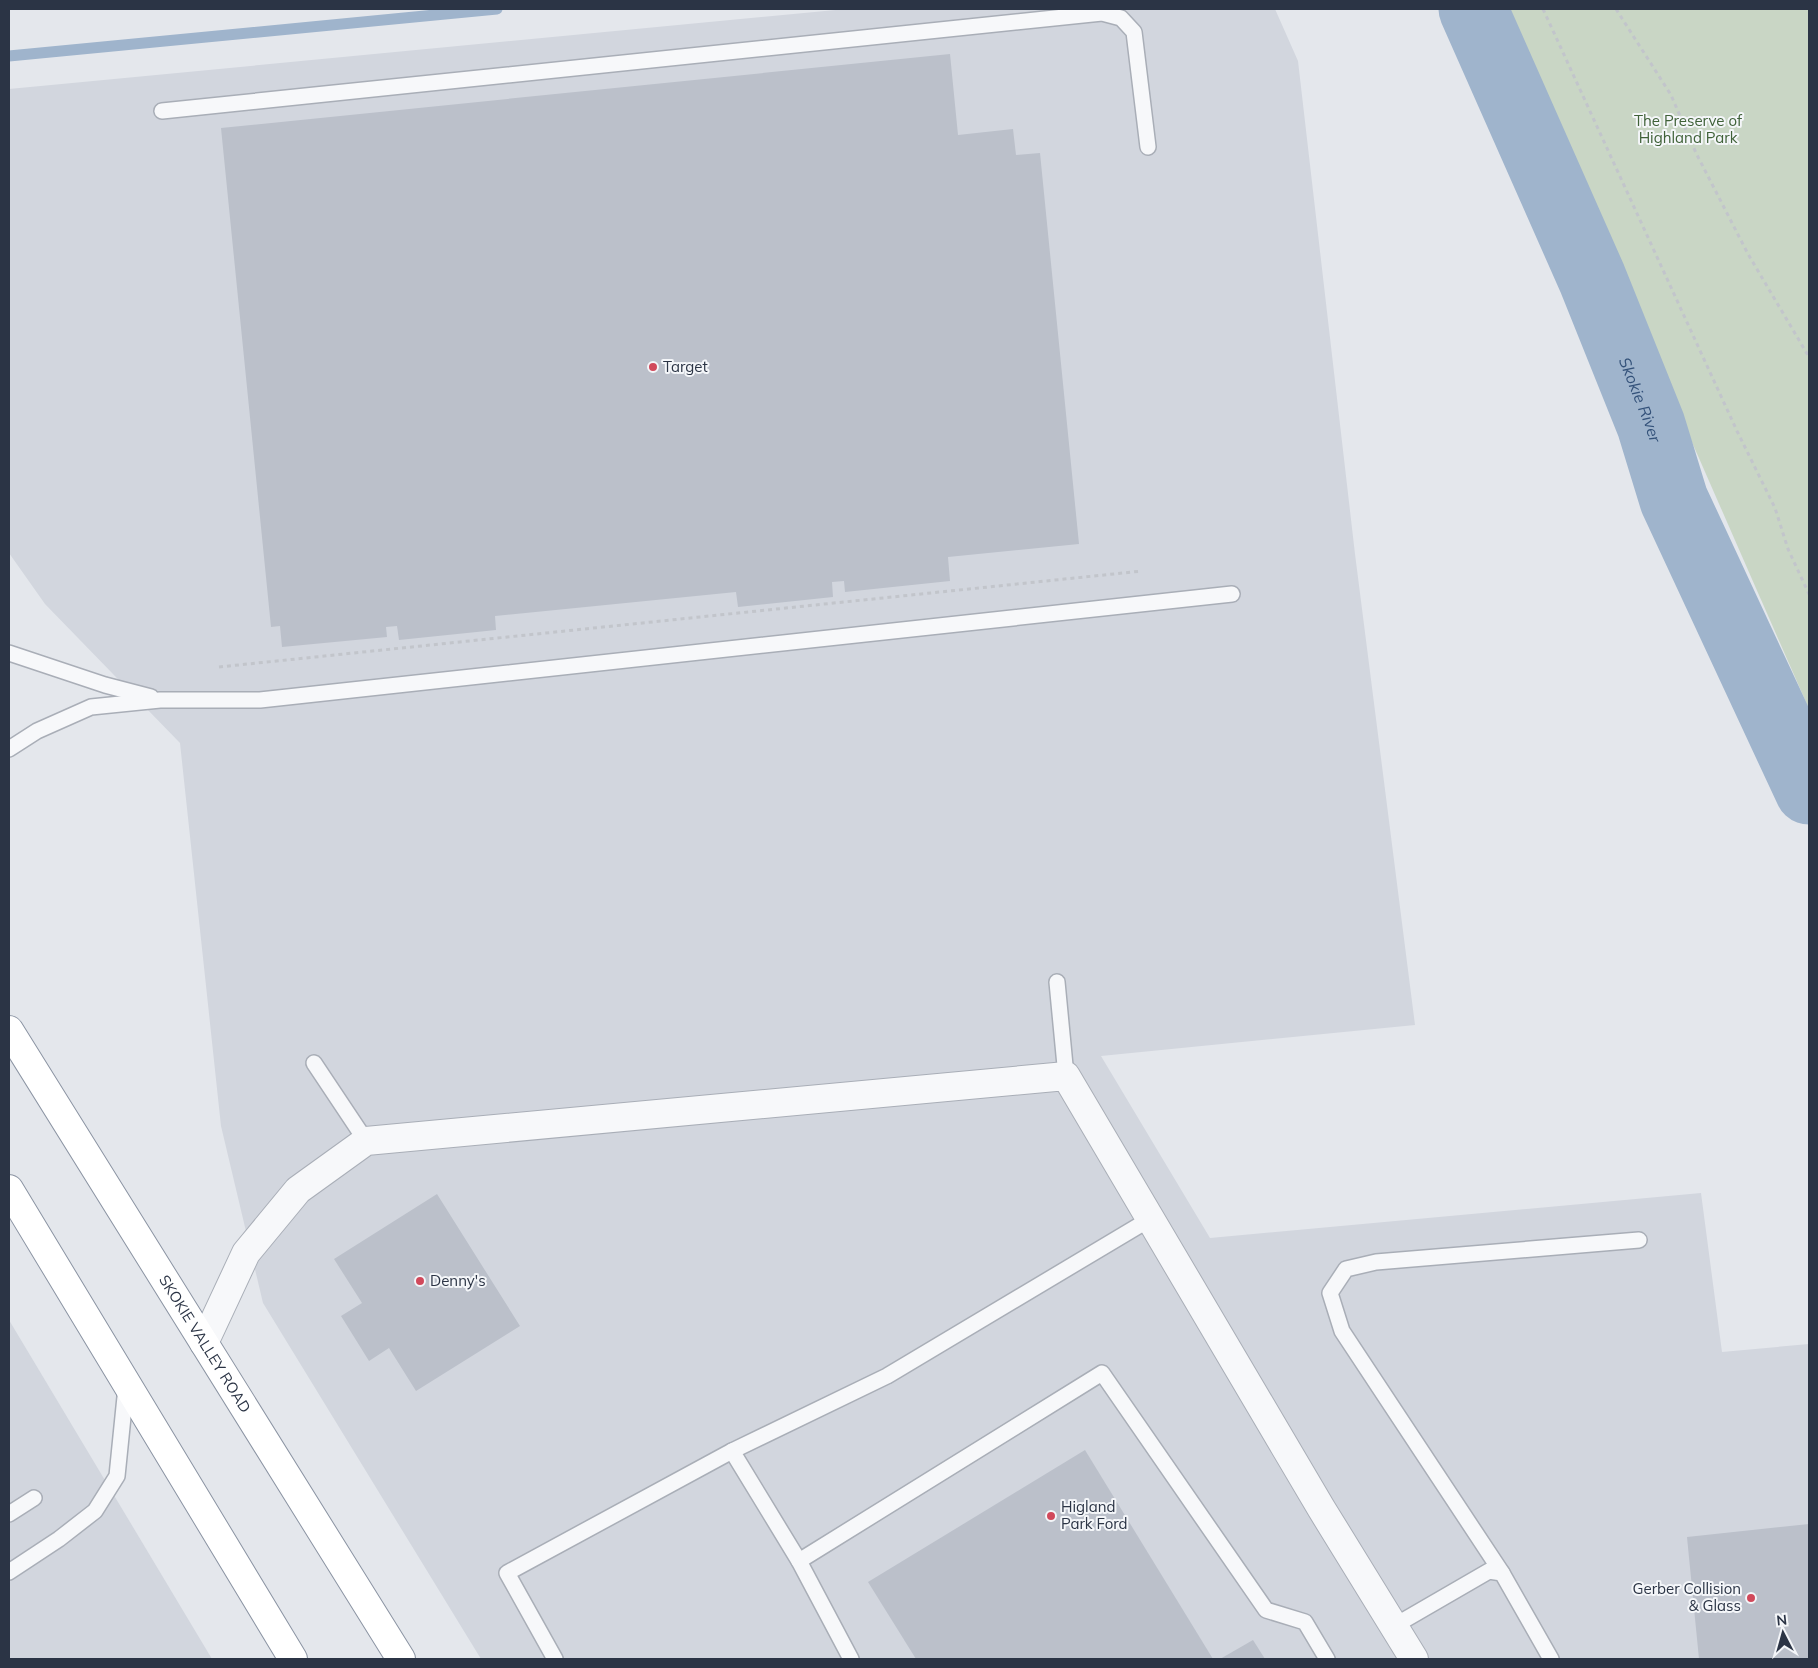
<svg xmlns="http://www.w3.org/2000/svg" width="1818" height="1668" font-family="Mulish,sans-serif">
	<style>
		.built { fill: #d2d6de }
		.green { fill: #c9d6c5 }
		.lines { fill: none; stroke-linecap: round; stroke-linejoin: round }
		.stream { stroke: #9fb4cc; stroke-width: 11 }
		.river { stroke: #9fb4cc; stroke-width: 69 }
		.building { fill: #bbc0ca }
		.lane-casing { stroke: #a9aeb7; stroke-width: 18 }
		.street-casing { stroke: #a9aeb7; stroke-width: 30 }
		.highway-casing { stroke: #8b94a3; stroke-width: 30 }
		.path { stroke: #c2c5cb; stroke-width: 3; stroke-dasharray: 4 4; stroke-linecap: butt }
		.lane { stroke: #f7f8fa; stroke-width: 15 }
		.street { stroke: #f7f8fa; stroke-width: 28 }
		.highway { stroke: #fff; stroke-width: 28 }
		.poi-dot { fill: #d1495b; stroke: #f4f6f9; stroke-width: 2 }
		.labels { text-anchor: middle; stroke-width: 4; stroke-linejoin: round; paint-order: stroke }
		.park-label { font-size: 15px; fill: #3f6138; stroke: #f4f6f9 }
		.poi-label { font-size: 15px; fill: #2b3445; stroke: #f4f6f9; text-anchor: start }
		.street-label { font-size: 15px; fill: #2b3445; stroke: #f4f6f9 }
		.water-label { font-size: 16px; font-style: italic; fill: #34527a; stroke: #f4f6f9 }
	</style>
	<rect width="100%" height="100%" fill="#e4e7ec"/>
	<g class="built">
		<polygon points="846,9 1275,9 1298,61 1355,554 1415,1025 1101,1056 1210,1238 1701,1193 1722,1352 1809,1344 1809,1659 481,1659 263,1303 221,1126 180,743 45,604 9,553 9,89"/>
		<polygon points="9,1320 212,1659 9,1659"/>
	</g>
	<polygon class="green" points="1502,9 1809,9 1809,709"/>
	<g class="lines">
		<polyline class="stream" points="9,56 497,9"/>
		<path class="river" id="s1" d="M1473 9 1592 278 1651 425 1674 500 1809 790"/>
	</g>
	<g class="building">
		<polygon points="950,54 958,135 1013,129 1016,155 1040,153 1079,544 948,557 950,581 845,592 844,581 832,582 833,597 738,607 736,592 495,616 496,630 399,640 397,626 386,627 387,637 282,647 280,626 271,627 221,128"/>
		<polygon points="437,1194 520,1326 416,1391 389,1348 369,1361 341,1316 362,1303 334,1259"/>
		<polygon points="1085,1450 1213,1659 916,1659 868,1582"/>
		<polygon points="1809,1524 1809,1659 1699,1659 1687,1537"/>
		<polygon points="1253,1640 1265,1659 1220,1659"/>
	</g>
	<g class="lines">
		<defs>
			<g id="lane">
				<polyline points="162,111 1102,13 1121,18 1134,32 1148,147"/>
				<polyline points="9,653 105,685 151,697"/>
				<polyline points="9,749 37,731 91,707 160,700 260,700 1232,594"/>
				<polyline points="1057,982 1066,1076"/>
				<polyline points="314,1063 366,1141"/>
				<polyline points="9,1514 34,1498"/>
				<polyline points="799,1561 1102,1373 1266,1610 1305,1622 1327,1659"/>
				<polyline points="9,1572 59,1539 95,1511 117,1476 126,1387"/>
				<polyline points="1502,1573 1342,1331 1330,1293 1346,1269 1376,1262 1639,1240"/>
				<polyline points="1394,1626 1489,1571 1502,1573 1551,1659"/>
				<polyline points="555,1659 507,1573 732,1451"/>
				<polyline points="851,1659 799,1561 732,1451 887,1376 1150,1219"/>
			</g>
			<polyline id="street" points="204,1343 246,1253 298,1190 366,1141 1066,1076 1321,1508 1414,1659"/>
			<g id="highway">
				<path id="s2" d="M9 1030 401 1659"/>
				<polyline points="9,1189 293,1659"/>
			</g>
		</defs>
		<use href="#lane" class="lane-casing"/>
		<use href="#street" class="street-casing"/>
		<use href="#highway" class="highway-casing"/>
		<g class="path">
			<polyline points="1543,9 1737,431 1775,508 1788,549 1809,594"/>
			<polyline points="1616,9 1671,95 1696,153 1748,254 1809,357"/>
			<polyline points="219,667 1142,571"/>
		</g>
		<use href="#lane" class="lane"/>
		<use href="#street" class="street"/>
		<use href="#highway" class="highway"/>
	</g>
	<g class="poi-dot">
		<circle cx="653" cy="367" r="5"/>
		<circle cx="420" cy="1281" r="5"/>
		<circle cx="1051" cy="1516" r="5"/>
		<circle cx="1751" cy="1598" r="5"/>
	</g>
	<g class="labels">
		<g class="park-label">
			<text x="1688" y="126">The Preserve of<tspan x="1688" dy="17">Highland Park</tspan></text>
		</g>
		<g class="poi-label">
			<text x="663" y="372">Target</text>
			<text x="430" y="1286">Denny's</text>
			<text x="1061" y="1512">Higland<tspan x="1061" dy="17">Park Ford</tspan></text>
			<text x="1741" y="1594" text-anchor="end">Gerber Collision<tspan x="1741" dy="17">&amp; Glass</tspan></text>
		</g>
		<g class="street-label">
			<text dy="5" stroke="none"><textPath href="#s2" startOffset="370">SKOKIE VALLEY ROAD</textPath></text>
		</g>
		<g class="water-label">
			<text dy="6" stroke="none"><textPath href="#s1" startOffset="425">Skokie River</textPath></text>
		</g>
	</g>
	<rect width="1818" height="1668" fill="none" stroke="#2b3445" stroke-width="20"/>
	<g transform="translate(1783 1633) rotate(354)" stroke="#f4f6f9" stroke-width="4" paint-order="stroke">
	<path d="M0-4L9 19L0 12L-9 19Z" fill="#2b3445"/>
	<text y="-8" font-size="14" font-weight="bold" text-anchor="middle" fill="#2b3445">N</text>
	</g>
</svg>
